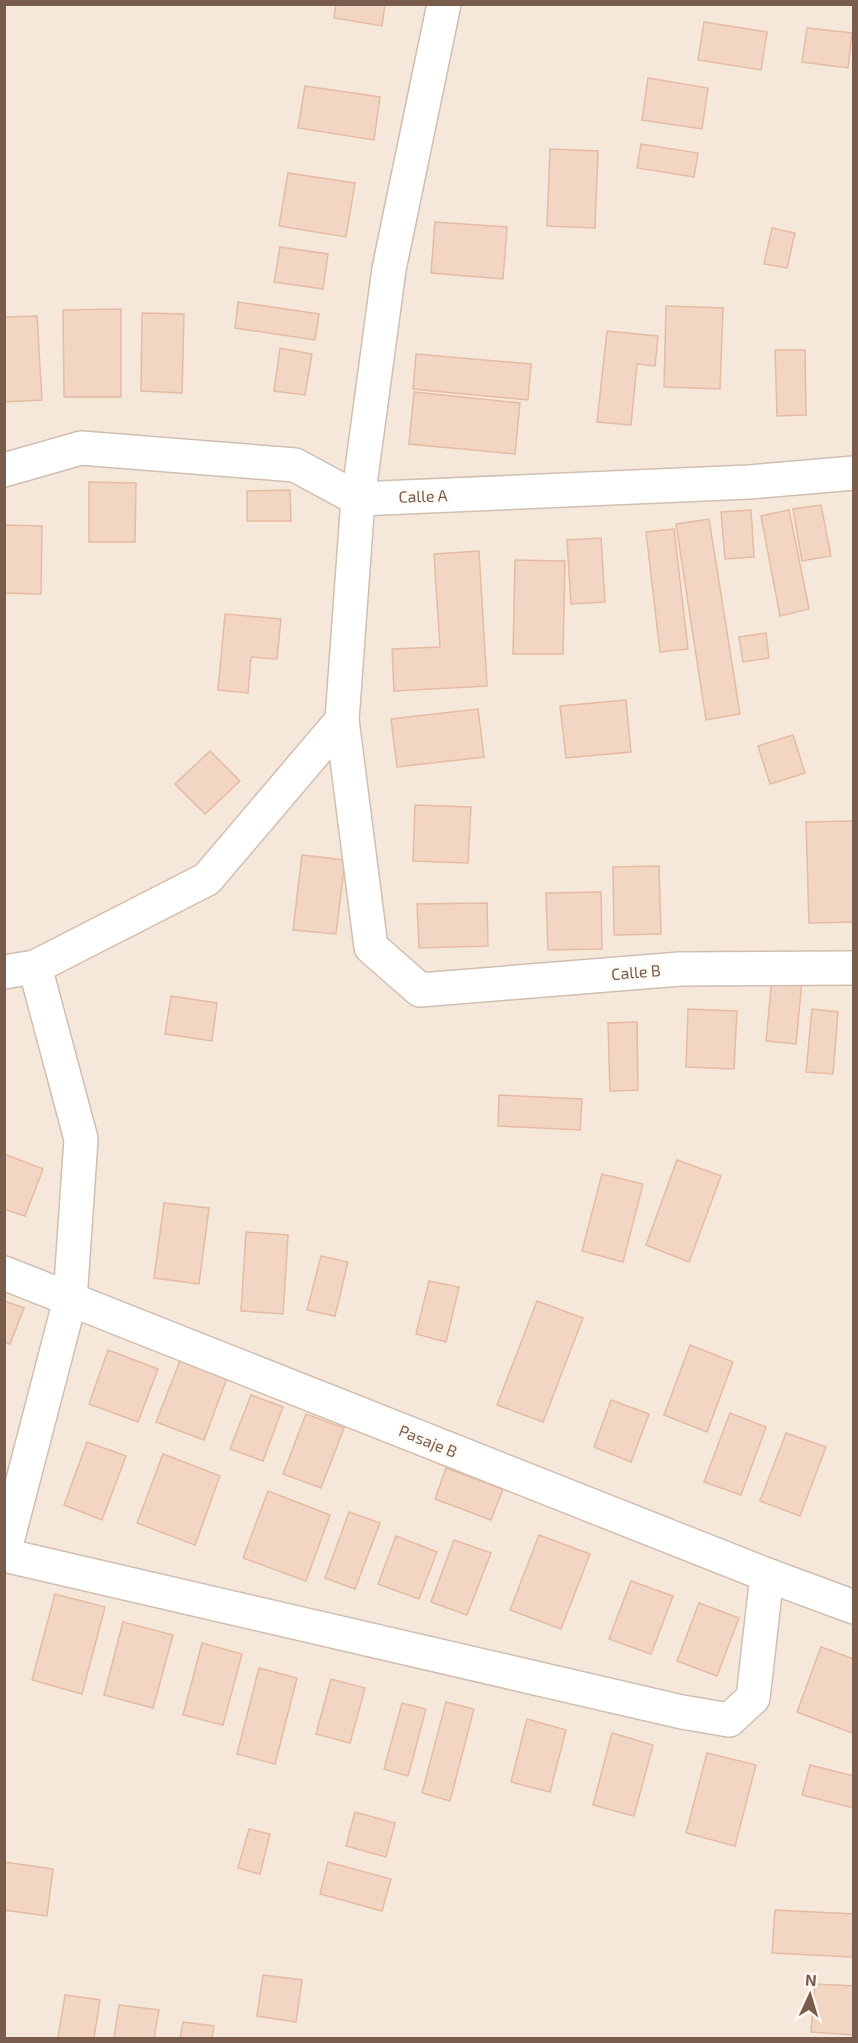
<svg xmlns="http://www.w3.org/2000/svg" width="858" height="2043" font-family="'Exo 2',sans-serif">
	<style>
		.residential { fill: #f5e8da }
		.building { fill: #f3d5c3; stroke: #e6bba3; stroke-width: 1.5 }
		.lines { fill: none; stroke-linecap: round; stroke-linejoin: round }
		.minor-casing { stroke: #d1beb0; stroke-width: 36 }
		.minor { stroke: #fff; stroke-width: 33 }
		.labels { text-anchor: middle; stroke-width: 5; stroke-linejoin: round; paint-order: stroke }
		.street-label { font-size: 16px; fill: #7a5c4d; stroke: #fffaf3 }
	</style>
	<rect width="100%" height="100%" fill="#fdf6ec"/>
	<rect class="residential" x="5" y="5" width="848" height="2033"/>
	<g class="building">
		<polygon points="336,4 385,4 382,26 334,18"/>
		<polygon points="704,22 767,32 761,70 698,60"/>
		<polygon points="807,28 852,33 848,68 802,62"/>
		<polygon points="648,78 708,88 702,129 642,120"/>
		<polygon points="305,86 380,97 374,140 298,128"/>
		<polygon points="641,144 698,153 694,177 637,168"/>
		<polygon points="550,149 598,151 595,228 547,226"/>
		<polygon points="288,173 355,183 346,237 279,226"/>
		<polygon points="435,222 507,227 503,279 431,273"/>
		<polygon points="772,228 795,233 787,268 764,264"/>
		<polygon points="280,247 328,254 323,289 274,282"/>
		<polygon points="238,302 319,314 315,340 235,328"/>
		<polygon points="666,306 723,308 720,389 664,387"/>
		<polygon points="121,309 121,397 64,397 63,310"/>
		<polygon points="142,313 184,314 182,393 141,391"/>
		<polygon points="37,316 42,400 4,402 4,317"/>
		<polygon points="607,331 658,336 655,366 637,364 631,425 597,422"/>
		<polygon points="280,348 312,354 305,395 274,391"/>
		<polygon points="775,350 805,350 806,415 777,416"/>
		<polygon points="416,354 531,364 528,400 413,389"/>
		<polygon points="414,392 520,403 515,454 409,444"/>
		<polygon points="89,482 136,483 135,542 89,542"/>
		<polygon points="290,490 291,521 247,521 247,491"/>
		<polygon points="821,505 831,556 802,561 793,509"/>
		<polygon points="751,510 754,557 725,559 721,512"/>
		<polygon points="789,510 809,609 780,616 761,516"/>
		<polygon points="709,519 740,714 706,720 676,524"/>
		<polygon points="4,525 42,526 41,594 4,593"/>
		<polygon points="674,529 688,649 660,652 646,532"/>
		<polygon points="601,538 605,602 571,604 567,540"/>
		<polygon points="479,551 487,686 394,691 392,649 440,647 434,554"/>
		<polygon points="515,560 565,561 563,654 513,654"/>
		<polygon points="225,614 281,619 277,659 251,657 248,693 218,690"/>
		<polygon points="766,633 769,658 743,662 739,637"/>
		<polygon points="626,700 631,752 566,758 560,706"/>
		<polygon points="478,709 484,757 397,767 391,719"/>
		<polygon points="793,735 805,773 770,784 758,746"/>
		<polygon points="210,751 240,781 205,814 175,784"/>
		<polygon points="415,805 471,807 468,863 413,861"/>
		<polygon points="854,821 854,922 809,923 806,822"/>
		<polygon points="302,855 345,860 336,934 293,930"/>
		<polygon points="659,866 661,934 614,935 613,867"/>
		<polygon points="601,892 602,949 548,950 546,893"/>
		<polygon points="487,903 488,946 419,948 417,904"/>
		<polygon points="772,978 802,981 796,1044 766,1041"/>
		<polygon points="171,996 217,1003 212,1041 165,1034"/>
		<polygon points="688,1009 737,1011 734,1069 686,1067"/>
		<polygon points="812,1009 838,1012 833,1074 806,1072"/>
		<polygon points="637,1022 638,1090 610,1091 608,1023"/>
		<polygon points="499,1095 582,1099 580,1130 498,1126"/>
		<polygon points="4,1154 43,1169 25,1216 4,1209"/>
		<polygon points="677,1160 721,1176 689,1262 646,1245"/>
		<polygon points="602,1174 643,1184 623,1262 582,1251"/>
		<polygon points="164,1203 209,1208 199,1284 154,1278"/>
		<polygon points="246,1232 288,1235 283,1314 241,1311"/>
		<polygon points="321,1256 348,1262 335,1316 307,1310"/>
		<polygon points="429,1281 459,1287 446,1342 416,1334"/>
		<polygon points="4,1301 24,1308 10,1344 4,1342"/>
		<polygon points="537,1301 583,1318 543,1422 497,1405"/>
		<polygon points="690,1345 733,1362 707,1432 664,1415"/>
		<polygon points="108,1350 158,1369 138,1422 89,1404"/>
		<polygon points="180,1361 227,1378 204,1440 156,1422"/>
		<polygon points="251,1395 283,1407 263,1461 230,1449"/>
		<polygon points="611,1400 649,1414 631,1462 594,1447"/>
		<polygon points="730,1413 766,1427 741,1495 704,1482"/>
		<polygon points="306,1414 344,1428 321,1488 283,1474"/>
		<polygon points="786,1433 826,1447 800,1516 760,1501"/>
		<polygon points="87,1442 126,1456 102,1520 64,1505"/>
		<polygon points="163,1454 220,1476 195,1545 137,1523"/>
		<polygon points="446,1468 503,1489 491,1520 435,1499"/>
		<polygon points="268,1491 330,1515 306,1581 243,1558"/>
		<polygon points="349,1512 380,1523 355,1589 325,1578"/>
		<polygon points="539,1535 590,1554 561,1629 510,1610"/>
		<polygon points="396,1536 437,1552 419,1599 378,1584"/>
		<polygon points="454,1540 491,1553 467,1615 431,1602"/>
		<polygon points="631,1581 673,1596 651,1654 609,1639"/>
		<polygon points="55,1594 105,1607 82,1694 32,1680"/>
		<polygon points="699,1603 739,1618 717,1676 677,1661"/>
		<polygon points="123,1622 173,1635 153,1708 104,1695"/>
		<polygon points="202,1643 242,1654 223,1725 183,1715"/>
		<polygon points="821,1647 854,1659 852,1733 797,1712"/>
		<polygon points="259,1668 297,1678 275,1764 237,1754"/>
		<polygon points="331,1679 365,1688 350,1743 316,1734"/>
		<polygon points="446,1702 474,1709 450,1801 422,1793"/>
		<polygon points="402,1703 426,1709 408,1776 384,1769"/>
		<polygon points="527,1719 566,1730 550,1792 511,1782"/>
		<polygon points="612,1733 653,1745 634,1816 593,1805"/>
		<polygon points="707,1753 756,1765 735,1846 686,1833"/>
		<polygon points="810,1765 854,1776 854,1808 802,1795"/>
		<polygon points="355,1812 395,1823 386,1857 346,1846"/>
		<polygon points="249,1829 270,1834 260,1874 238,1868"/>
		<polygon points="4,1862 53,1869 47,1916 4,1910"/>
		<polygon points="328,1862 391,1879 382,1911 320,1894"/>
		<polygon points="775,1910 854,1914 852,1957 772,1953"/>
		<polygon points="263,1975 302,1980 296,2022 257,2016"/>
		<polygon points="815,1984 854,1986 854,2035 811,2032"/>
		<polygon points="65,1995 100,2000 94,2038 58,2038"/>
		<polygon points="119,2005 159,2010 154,2038 114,2038"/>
		<polygon points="183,2022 214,2026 212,2038 180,2038"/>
	</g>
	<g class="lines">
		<defs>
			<g id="minor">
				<polyline points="444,4 389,269 358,499 342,720 371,947 420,990 680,969 854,968"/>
				<polyline points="4,470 81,448 295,465 358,499 749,482 854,473"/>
				<polyline points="4,972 35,967 207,879 342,720"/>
				<polyline points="4,1273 767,1575 854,1607"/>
				<polyline points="4,1553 70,1300 81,1139 35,967"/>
				<polyline points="4,1555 682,1712 729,1720 753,1698 767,1575"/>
			</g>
		</defs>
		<use href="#minor" class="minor-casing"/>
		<use href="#minor" class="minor"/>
	</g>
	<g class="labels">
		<g class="street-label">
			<text transform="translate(423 496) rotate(-2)" y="6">Calle A</text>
			<text transform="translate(636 972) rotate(-5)" y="6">Calle B</text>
			<text transform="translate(428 1441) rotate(22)" y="6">Pasaje B</text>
		</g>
	</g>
	<rect width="858" height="2043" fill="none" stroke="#7a5c4d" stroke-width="12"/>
	<g transform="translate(810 1995) rotate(4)" stroke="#fffaf3" stroke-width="4.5" paint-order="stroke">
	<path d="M0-4.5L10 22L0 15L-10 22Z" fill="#7a5c4d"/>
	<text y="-9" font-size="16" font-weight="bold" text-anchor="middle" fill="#7a5c4d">N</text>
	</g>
</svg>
